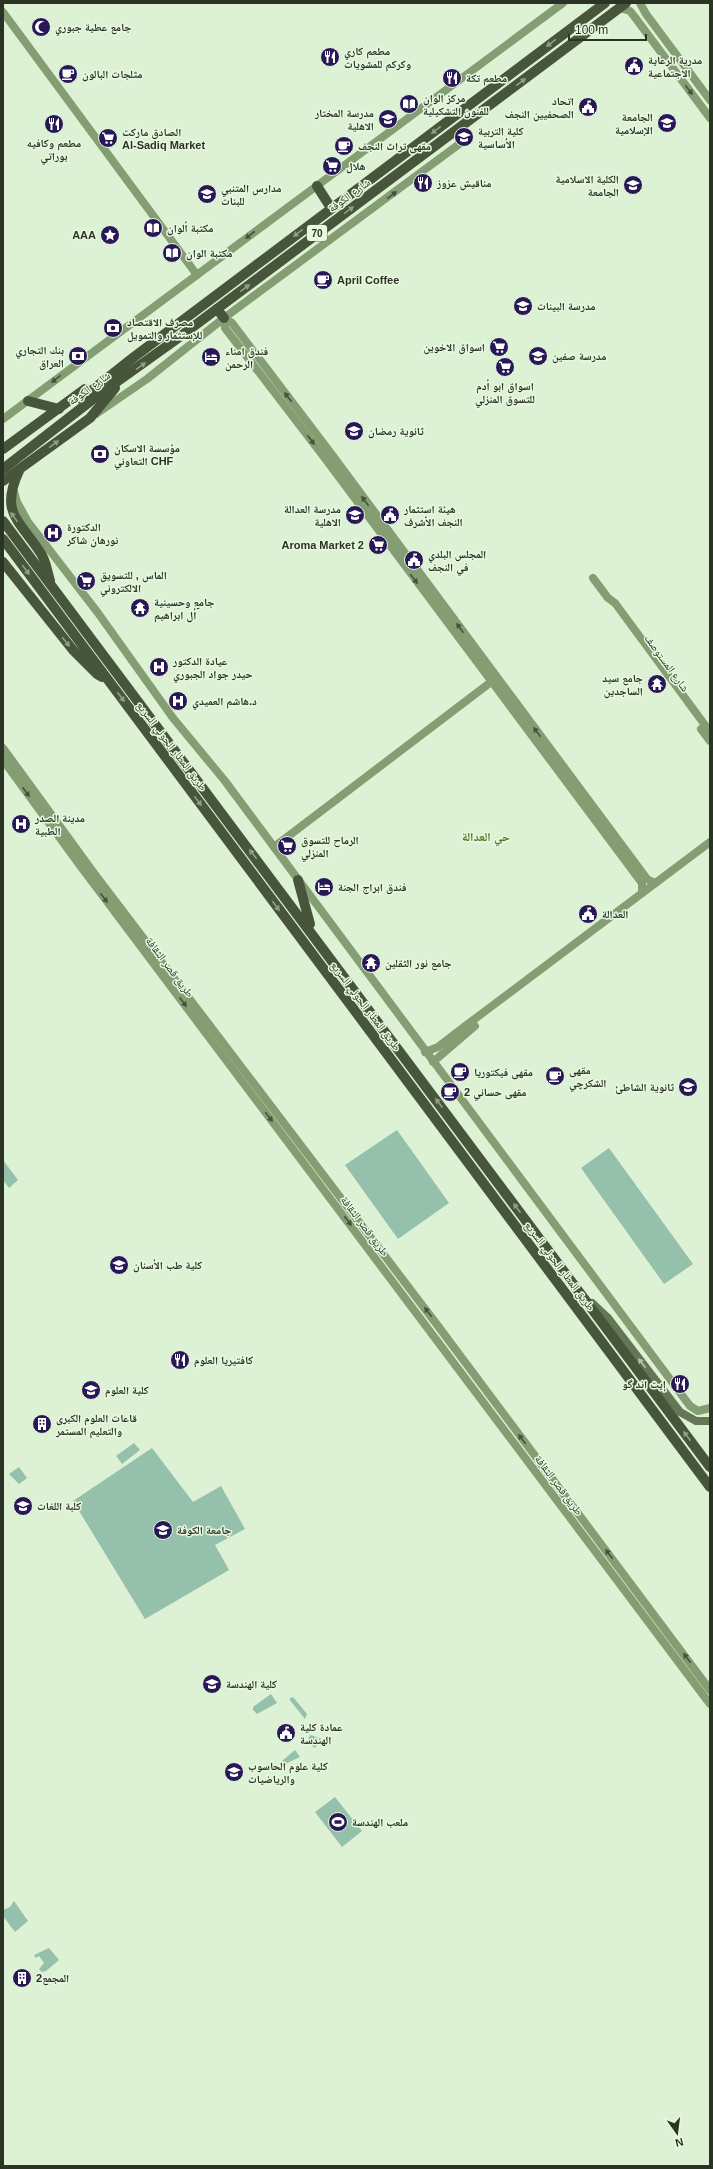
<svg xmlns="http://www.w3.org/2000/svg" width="713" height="2169" font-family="Arial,'Noto Naskh Arabic',sans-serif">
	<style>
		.green { fill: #95c0ac }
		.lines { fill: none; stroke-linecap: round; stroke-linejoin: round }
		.secondary { stroke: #859d72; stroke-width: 8 }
		.primary { stroke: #647654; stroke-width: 8 }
		.highway { stroke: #47553b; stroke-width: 10 }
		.oneway { fill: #8f9f86 }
		.oneway2 { fill: #46533b }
		.oneway3 { fill: #b3c5a9 }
		.labels { text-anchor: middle; stroke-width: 3; stroke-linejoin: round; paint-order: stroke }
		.shield { fill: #e7f9e1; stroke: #636e5d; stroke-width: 1 }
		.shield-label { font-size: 10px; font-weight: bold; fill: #2b3324 }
		.poi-label { font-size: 11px; font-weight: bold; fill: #2b3324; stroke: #e7f9e1; text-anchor: start }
		.street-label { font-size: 11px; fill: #2b3324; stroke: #e7f9e1 }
		.neighbourhood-label { font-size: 12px; font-weight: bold; fill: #507919; stroke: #e7f9e1 }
	</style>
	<rect width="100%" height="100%" fill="#ddf1d5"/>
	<g class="green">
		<polygon points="397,1130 449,1203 398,1239 345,1165"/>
		<polygon points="609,1148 693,1264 664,1284 581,1168"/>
		<polygon points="3,1160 18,1180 9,1188 3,1180"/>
		<polygon points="134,1443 140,1450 122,1464 116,1456"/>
		<polygon points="152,1448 193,1502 221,1486 245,1529 215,1545 229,1570 145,1619 73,1501"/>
		<polygon points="19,1467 27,1478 19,1484 9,1474"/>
		<polygon points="271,1694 277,1703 257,1714 253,1710 253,1707"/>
		<polygon points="293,1697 307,1714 305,1719 289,1699"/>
		<polygon points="310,1735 326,1740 314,1748 308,1741"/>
		<polygon points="295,1750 300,1757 285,1764 282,1761"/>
		<polygon points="335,1797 362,1831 342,1847 315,1812"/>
		<polygon points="14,1901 28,1921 15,1932 3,1916 3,1910 10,1907"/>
		<polygon points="49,1948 59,1960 46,1971 42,1972 39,1969 44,1963 39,1956 36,1958 34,1955"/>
	</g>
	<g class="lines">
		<g class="secondary">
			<polyline points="640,3 646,14 710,100"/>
			<polyline points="620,8 630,11 634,16 710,118"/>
			<polyline points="3,12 197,275"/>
			<polyline points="224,318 225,328 324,457 642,883 642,893"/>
			<polyline points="224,318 232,323 330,452 647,879 655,883"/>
			<polyline points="96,414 147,379 224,318 462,142"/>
			<polyline points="3,419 563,3"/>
			<polyline points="14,492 17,502 28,522 98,613 173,718 225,781 274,847 690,1406 698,1411 710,1408"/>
			<polyline points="593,578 608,598 615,603 710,732"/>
			<polyline points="701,729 710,741"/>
			<polyline points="3,748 94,873 438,1326 710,1690"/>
			<polyline points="3,760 81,867 710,1704"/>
			<polyline points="274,847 491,682"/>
			<polyline points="425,1052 438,1047 464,1027 710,842"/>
			<polyline points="433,1062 475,1026"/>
		</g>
		<polyline class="primary" points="592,1303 608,1318 680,1412 696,1421 710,1421"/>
		<g class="highway">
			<polyline points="317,186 331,208"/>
			<polyline points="217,309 224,318"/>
			<polyline points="81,399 134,357 605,3"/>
			<polyline points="28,401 59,409"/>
			<polyline points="3,449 85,389"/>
			<polyline points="3,469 97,396 174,341 626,3"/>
			<path d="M19 471C0 512 18 519 40 552 46 560 47 571 50 581"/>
			<polyline points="3,481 90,418 115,388"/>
			<polyline points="3,521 710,1467"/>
			<polyline points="3,539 710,1487"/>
			<polyline points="3,562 73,650 97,674 102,677"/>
			<polyline points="298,880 310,924"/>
		</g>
	</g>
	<defs><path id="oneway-solid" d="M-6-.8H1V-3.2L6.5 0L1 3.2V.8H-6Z"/></defs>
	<g class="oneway">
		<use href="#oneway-solid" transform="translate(551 43) rotate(143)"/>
		<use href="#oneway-solid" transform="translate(521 82) rotate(-37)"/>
		<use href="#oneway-solid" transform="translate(436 130) rotate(143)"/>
		<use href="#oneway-solid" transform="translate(349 210) rotate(-36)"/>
		<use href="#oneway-solid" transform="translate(298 233) rotate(143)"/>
		<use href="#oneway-solid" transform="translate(245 288) rotate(-37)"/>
		<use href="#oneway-solid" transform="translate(141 366) rotate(-35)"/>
		<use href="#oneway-solid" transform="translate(54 444) rotate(-36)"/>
		<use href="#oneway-solid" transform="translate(14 517) rotate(-125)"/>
		<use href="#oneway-solid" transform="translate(26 570) rotate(53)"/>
		<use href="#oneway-solid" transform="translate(66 642) rotate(51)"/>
		<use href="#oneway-solid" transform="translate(121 697) rotate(53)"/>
		<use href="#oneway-solid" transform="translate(198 801) rotate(53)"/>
		<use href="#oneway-solid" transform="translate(253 854) rotate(-127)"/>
		<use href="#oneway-solid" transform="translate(276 906) rotate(53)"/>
		<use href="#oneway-solid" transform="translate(439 1103) rotate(-127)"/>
		<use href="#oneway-solid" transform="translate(517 1208) rotate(-127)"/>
		<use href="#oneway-solid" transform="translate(687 1436) rotate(-127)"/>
	</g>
	<g class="oneway2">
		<use href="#oneway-solid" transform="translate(689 90) rotate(53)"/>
		<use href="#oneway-solid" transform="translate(392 195) rotate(-37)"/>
		<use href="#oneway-solid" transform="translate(250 235) rotate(143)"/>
		<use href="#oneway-solid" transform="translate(56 379) rotate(143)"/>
		<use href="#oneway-solid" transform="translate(288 397) rotate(-127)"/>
		<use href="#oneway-solid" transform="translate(311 440) rotate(53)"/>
		<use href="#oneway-solid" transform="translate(365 501) rotate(-127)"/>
		<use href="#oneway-solid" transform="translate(414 579) rotate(53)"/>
		<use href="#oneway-solid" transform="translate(460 628) rotate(-126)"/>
		<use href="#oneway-solid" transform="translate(537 732) rotate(-127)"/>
		<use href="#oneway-solid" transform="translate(26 792) rotate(54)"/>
		<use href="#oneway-solid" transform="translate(104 898) rotate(53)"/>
		<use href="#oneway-solid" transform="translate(183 1002) rotate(53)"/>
		<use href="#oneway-solid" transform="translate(269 1117) rotate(53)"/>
		<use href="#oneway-solid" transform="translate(348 1221) rotate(53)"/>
		<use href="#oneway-solid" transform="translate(428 1312) rotate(-127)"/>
		<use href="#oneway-solid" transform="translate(522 1439) rotate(-127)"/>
		<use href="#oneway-solid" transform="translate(609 1554) rotate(-127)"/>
		<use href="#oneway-solid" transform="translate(687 1658) rotate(-127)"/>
	</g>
	<use class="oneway3" href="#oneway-solid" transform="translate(642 1363) rotate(-128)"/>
	<defs>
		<symbol id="mosque-disc" viewBox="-11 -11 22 22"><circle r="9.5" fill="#281856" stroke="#e7f9e1"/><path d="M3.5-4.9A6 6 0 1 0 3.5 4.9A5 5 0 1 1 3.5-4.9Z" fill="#fff"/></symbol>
		<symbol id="restaurant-disc" viewBox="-11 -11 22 22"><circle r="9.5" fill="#281856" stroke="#e7f9e1"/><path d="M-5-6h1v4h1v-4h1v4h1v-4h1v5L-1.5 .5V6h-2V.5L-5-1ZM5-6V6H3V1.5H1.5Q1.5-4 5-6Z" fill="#fff"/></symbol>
		<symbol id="civic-disc" viewBox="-11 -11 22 22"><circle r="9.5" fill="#281856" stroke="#e7f9e1"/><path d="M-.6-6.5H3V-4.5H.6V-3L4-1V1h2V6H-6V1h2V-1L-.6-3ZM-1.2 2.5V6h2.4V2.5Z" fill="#fff"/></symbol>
		<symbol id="cafe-disc" viewBox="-11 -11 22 22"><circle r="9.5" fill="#281856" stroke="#e7f9e1"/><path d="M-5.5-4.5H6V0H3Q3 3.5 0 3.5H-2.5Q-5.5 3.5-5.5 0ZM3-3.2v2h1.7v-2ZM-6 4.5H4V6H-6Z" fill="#fff"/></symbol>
		<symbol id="library-disc" viewBox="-11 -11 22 22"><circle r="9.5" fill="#281856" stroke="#e7f9e1"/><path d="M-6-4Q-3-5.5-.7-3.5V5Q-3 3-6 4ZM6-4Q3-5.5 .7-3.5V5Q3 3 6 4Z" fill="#fff"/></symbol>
		<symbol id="school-disc" viewBox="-11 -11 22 22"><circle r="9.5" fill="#281856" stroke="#e7f9e1"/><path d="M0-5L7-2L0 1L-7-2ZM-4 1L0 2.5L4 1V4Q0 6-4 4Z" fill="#fff"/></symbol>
		<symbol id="university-disc" viewBox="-11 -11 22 22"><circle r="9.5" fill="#281856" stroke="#e7f9e1"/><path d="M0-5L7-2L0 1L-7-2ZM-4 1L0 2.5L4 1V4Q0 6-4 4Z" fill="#fff"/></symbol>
		<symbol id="supermarket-disc" viewBox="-11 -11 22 22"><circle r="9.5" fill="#281856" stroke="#e7f9e1"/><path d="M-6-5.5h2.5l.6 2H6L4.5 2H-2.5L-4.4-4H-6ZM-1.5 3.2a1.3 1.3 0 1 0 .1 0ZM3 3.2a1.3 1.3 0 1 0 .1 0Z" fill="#fff"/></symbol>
		<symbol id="sight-disc" viewBox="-11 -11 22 22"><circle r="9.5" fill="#281856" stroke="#e7f9e1"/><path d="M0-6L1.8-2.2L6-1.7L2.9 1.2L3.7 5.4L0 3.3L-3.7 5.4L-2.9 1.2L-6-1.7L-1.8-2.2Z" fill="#fff"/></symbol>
		<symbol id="bank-disc" viewBox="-11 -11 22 22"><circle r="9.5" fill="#281856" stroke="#e7f9e1"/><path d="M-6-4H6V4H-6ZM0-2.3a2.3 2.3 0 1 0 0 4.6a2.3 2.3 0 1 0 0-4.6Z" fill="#fff"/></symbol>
		<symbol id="hotel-disc" viewBox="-11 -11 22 22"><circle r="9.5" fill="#281856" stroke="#e7f9e1"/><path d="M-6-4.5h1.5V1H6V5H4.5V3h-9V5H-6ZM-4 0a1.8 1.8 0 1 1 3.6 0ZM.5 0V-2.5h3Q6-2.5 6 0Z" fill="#fff"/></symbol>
		<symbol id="hospital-disc" viewBox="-11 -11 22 22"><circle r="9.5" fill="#281856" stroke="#e7f9e1"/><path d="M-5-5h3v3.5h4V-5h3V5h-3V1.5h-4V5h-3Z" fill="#fff"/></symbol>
		<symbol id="temple-disc" viewBox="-11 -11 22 22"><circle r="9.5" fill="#281856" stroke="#e7f9e1"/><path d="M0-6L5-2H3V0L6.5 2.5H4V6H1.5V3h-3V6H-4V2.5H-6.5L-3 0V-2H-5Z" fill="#fff"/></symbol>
		<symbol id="building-disc" viewBox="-11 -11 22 22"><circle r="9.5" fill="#281856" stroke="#e7f9e1"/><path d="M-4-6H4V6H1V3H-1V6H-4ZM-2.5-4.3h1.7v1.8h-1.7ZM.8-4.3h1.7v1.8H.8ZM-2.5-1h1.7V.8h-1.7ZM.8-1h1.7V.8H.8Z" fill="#fff"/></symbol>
		<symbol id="stadium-disc" viewBox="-11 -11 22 22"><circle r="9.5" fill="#281856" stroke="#e7f9e1"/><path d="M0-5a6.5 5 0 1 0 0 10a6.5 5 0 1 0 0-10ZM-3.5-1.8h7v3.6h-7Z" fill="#fff"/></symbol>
	</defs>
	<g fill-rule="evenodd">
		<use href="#mosque-disc" x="30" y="16" width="22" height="22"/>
		<use href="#restaurant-disc" x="319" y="46" width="22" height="22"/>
		<use href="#civic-disc" x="623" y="55" width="22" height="22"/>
		<use href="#cafe-disc" x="57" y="63" width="22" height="22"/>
		<use href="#restaurant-disc" x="441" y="67" width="22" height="22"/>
		<use href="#library-disc" x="398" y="93" width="22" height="22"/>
		<use href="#civic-disc" x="577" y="96" width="22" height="22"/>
		<use href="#school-disc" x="377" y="108" width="22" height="22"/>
		<use href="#university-disc" x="656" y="112" width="22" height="22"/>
		<use href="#restaurant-disc" x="43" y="113" width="22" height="22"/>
		<use href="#university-disc" x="453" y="126" width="22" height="22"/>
		<use href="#supermarket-disc" x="97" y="127" width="22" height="22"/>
		<use href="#cafe-disc" x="333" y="135" width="22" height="22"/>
		<use href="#supermarket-disc" x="321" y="155" width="22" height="22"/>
		<use href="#restaurant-disc" x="412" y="172" width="22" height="22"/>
		<use href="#university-disc" x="622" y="174" width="22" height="22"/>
		<use href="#school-disc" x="196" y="183" width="22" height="22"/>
		<use href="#library-disc" x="142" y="217" width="22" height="22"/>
		<use href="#sight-disc" x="99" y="224" width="22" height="22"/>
		<use href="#library-disc" x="161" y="242" width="22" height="22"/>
		<use href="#cafe-disc" x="312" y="269" width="22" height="22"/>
		<use href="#school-disc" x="512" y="295" width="22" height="22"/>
		<use href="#bank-disc" x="102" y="317" width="22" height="22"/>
		<use href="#supermarket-disc" x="488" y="336" width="22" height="22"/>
		<use href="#bank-disc" x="67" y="345" width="22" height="22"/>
		<use href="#school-disc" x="527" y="345" width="22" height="22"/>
		<use href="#hotel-disc" x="200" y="346" width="22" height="22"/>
		<use href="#supermarket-disc" x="494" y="356" width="22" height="22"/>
		<use href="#school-disc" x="343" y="420" width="22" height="22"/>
		<use href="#bank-disc" x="89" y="443" width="22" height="22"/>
		<use href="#school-disc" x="344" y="504" width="22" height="22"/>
		<use href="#civic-disc" x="379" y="504" width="22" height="22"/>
		<use href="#hospital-disc" x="42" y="522" width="22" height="22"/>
		<use href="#supermarket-disc" x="367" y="534" width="22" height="22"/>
		<use href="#civic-disc" x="403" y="549" width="22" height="22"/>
		<use href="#supermarket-disc" x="75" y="570" width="22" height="22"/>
		<use href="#temple-disc" x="129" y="597" width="22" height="22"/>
		<use href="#hospital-disc" x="148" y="656" width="22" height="22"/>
		<use href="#temple-disc" x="646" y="673" width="22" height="22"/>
		<use href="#hospital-disc" x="167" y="690" width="22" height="22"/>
		<use href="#hospital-disc" x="10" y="813" width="22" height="22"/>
		<use href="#supermarket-disc" x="276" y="835" width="22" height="22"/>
		<use href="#hotel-disc" x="313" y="876" width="22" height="22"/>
		<use href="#civic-disc" x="577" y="903" width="22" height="22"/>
		<use href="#temple-disc" x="360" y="952" width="22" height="22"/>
		<use href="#cafe-disc" x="449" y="1061" width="22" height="22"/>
		<use href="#cafe-disc" x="544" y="1065" width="22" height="22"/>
		<use href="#school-disc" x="677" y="1076" width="22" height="22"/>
		<use href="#cafe-disc" x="439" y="1081" width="22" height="22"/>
		<use href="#university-disc" x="108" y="1254" width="22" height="22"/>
		<use href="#restaurant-disc" x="169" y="1349" width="22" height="22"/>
		<use href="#restaurant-disc" x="669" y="1373" width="22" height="22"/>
		<use href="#university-disc" x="80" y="1379" width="22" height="22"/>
		<use href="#building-disc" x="31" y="1413" width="22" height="22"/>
		<use href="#university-disc" x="12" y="1495" width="22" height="22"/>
		<use href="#university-disc" x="152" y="1519" width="22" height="22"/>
		<use href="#university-disc" x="201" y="1673" width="22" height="22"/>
		<use href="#civic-disc" x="275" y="1722" width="22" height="22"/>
		<use href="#university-disc" x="223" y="1761" width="22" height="22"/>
		<use href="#stadium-disc" x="327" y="1811" width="22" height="22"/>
		<use href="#building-disc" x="11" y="1967" width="22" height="22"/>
	</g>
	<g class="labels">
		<rect class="shield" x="307" y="225" width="20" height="16" rx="3"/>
		<g class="shield-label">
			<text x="317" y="237">70</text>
		</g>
		<g class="poi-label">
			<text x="55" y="31">جامع عطية جبوري</text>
			<text x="344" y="55">مطعم كاري<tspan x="344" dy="13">وكركم للمشويات</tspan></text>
			<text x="648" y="64">مدرية الرعاية<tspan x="648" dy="13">الاجتماعية</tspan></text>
			<text x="82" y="78">مثلجات البالون</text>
			<text x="466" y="82">مطعم تكة</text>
			<text x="423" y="102">مركز الوان<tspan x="423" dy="13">للفنون التشكيلية</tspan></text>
			<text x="574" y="105" text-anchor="end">اتحاد<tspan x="574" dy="13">الصحفيين النجف</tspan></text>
			<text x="374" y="117" text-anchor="end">مدرسة المختار<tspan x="374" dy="13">الاهلية</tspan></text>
			<text x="653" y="121" text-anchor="end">الجامعة<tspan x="653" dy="13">الإسلامية</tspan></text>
			<text x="478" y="135">كلية التربية<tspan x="478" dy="13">الأساسية</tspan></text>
			<text x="122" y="136">الصادق ماركت<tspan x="122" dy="13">Al-Sadiq Market</tspan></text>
			<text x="54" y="147" text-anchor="middle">مطعم وكافيه<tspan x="54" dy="13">بوراتي</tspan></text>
			<text x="358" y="150">مقهى تراث النجف</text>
			<text x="346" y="170">هلال</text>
			<text x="619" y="183" text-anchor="end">الكلية الاسلامية<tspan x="619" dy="13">الجامعة</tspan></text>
			<text x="437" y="187">مناقيش عزوز</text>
			<text x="221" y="192">مدارس المتنبي<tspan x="221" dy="13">للبنات</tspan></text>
			<text x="167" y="232">مكتبة ألوان</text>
			<text x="96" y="239" text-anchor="end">AAA</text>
			<text x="186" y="257">مكتبة الوان</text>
			<text x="337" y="284">April Coffee</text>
			<text x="537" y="310">مدرسة البينات</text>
			<text x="127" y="326">مصرف الاقتصاد<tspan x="127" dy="13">للإستثمار والتمويل</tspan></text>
			<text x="485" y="351" text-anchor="end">اسواق الاخوين</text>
			<text x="64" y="354" text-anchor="end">بنك التجاري<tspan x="64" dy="13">العراق</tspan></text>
			<text x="225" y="355">فندق امناء<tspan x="225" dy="13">الرحمن</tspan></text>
			<text x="552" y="360">مدرسة صفين</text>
			<text x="505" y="390" text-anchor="middle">اسواق ابو أدم<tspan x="505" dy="13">للتسوق المنزلي</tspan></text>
			<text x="368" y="435">ثانوية رمضان</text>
			<text x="114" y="452">مؤسسة الاسكان<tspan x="114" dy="13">التعاوني CHF</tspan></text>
			<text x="341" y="513" text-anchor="end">مدرسة العدالة<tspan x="341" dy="13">الاهلية</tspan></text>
			<text x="404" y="513">هيئة استثمار<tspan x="404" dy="13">النجف الأشرف</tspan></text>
			<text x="67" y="531">الدكتورة<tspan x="67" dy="13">نورهان شاكر</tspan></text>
			<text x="364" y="549" text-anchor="end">Aroma Market 2</text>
			<text x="428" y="558">المجلس البلدي<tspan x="428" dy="13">في النجف</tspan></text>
			<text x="100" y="579">الماس , للتسويق<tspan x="100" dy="13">الالكتروني</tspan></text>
			<text x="154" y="606">جامع وحسينية<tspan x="154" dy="13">أل ابراهيم</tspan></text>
			<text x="173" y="665">عيادة الدكتور<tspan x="173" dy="13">حيدر جواد الجبوري</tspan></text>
			<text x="643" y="682" text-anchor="end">جامع سيد<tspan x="643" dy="13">الساجدين</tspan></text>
			<text x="192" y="705">د.هاشم العميدي</text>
			<text x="35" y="822">مدينة الصدر<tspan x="35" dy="13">الطبية</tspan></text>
			<text x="301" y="844">الرماح للتسوق<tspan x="301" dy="13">المنزلي</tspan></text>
			<text x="338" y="891">فندق ابراج الجنة</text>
			<text x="602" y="918">العدالة</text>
			<text x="385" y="967">جامع نور الثقلين</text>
			<text x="569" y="1074">مقهى<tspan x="569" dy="13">الشكرچي</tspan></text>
			<text x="474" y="1076">مقهى فيكتوريا</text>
			<text x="674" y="1091" text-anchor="end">ثانوية الشاطئ</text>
			<text x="464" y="1096">مقهى حساني 2</text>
			<text x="133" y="1269">كلية طب الأسنان</text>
			<text x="194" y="1364">كافتيريا العلوم</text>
			<text x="666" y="1388" text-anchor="end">إيت اند گو</text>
			<text x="105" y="1394">كلية العلوم</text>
			<text x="56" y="1422">قاعات العلوم الكبرى<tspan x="56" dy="13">والتعليم المستمر</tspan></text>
			<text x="37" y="1510">كلبة اللغات</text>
			<text x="177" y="1534">جامعة الكوفة</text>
			<text x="226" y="1688">كلية الهندسة</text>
			<text x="300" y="1731">عمادة كلية<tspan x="300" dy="13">الهندسة</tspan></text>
			<text x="248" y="1770">كلية علوم الحاسوب<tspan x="248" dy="13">والرياضيات</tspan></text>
			<text x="352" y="1826">ملعب الهندسة</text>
			<text x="36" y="1982">المجمع2</text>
		</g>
		<g class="street-label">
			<text transform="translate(349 195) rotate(-36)" y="4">شارع الكوفة</text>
			<text transform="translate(89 388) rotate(-36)" y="4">شارع الكوفة</text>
			<text transform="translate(667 663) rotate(54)" y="4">شارع المستوصف</text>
			<text transform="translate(172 746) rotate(53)" y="4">طريق المطار الحولي السريع</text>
			<text transform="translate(170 967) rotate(53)" y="4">طريق قصر الثقافة</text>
			<text transform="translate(366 1006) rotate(53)" y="4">طريق المطار الحولي السريع</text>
			<text transform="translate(365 1226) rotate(53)" y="4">طريق قصر الثقافة</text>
			<text transform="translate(560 1266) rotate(53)" y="4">طريق المطار الحولي السريع</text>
			<text transform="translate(559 1485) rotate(53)" y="4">طريق قصر الثقافة</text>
		</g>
		<g class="neighbourhood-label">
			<text x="486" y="841">حي العدالة</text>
		</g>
	</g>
	<rect width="713" height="2169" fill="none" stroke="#2b3324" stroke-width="8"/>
	<g transform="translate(677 2133) rotate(166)" stroke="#e7f9e1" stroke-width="3" paint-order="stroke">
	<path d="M0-3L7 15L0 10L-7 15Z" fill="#2b3324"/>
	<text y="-6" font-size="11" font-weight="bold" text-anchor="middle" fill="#2b3324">N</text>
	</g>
	<path d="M569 34v6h77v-6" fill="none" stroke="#2b3324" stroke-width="2"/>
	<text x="575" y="34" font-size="12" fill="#2b3324" stroke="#e7f9e1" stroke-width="3" paint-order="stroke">100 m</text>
</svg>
